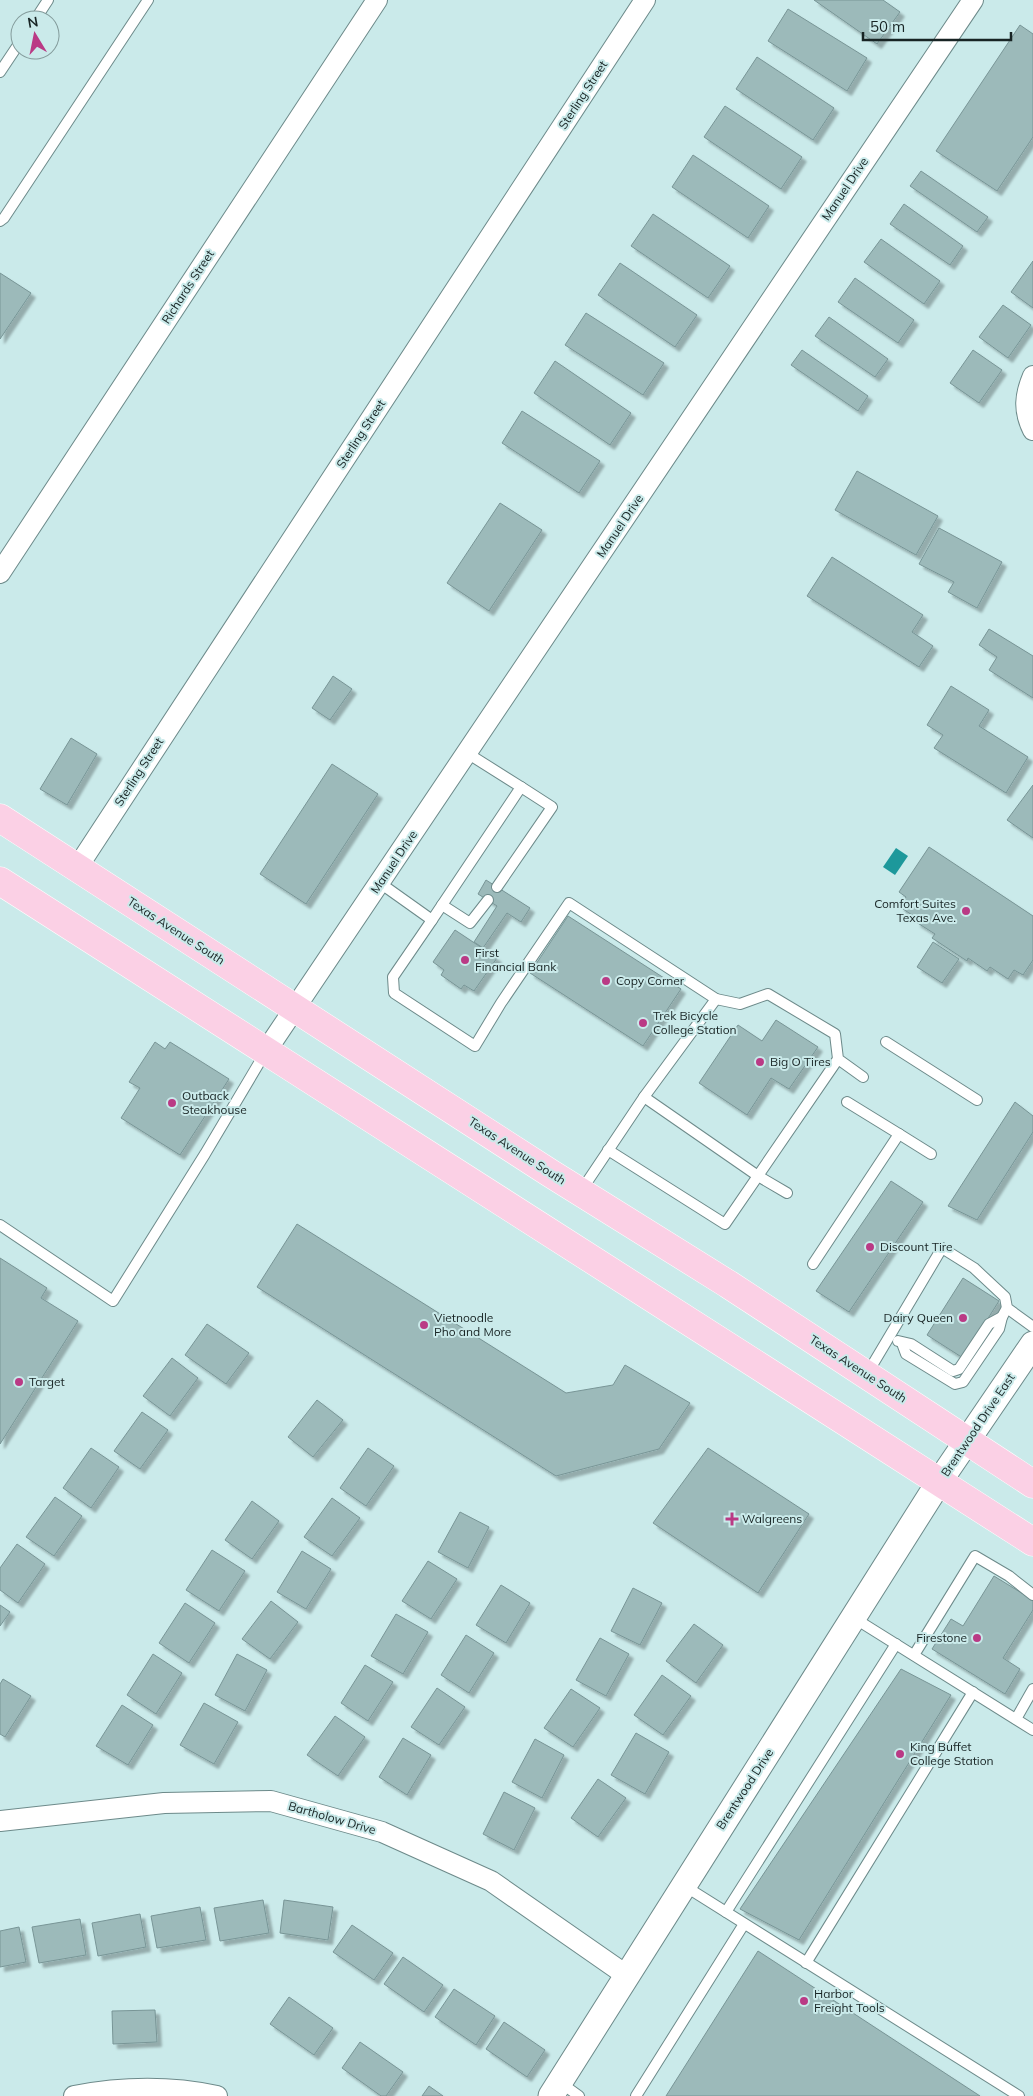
<svg xmlns="http://www.w3.org/2000/svg" width="1033" height="2096" font-family="Mulish,sans-serif">
	<style>
		.water { fill: #1d989b }
		.building { fill: #9cbaba; stroke: #789596; filter: url(#shadow) }
		.lines { fill: none; stroke-linecap: round; stroke-linejoin: round }
		.service-casing { stroke: #6d8a8a; stroke-width: 12 }
		.minor-casing { stroke: #6d8a8a; stroke-width: 22 }
		.tertiary-casing { stroke: #6d8a8a; stroke-width: 27 }
		.primary-casing { stroke: #fff; stroke-width: 29 }
		.service { stroke: #fff; stroke-width: 10 }
		.minor { stroke: #fff; stroke-width: 20 }
		.tertiary { stroke: #fff; stroke-width: 25 }
		.primary { stroke: #fbd0e5; stroke-width: 28 }
		.poi-dot { fill: #ba3a85; stroke: #caeaea; stroke-width: 2 }
		.labels { text-anchor: middle; stroke-width: 4; stroke-linejoin: round; paint-order: stroke }
		.street-label { font-size: 12px; fill: #182424; stroke: #caeaea }
		.poi-label { font-size: 12px; fill: #182424; stroke: #caeaea; text-anchor: start }
	</style>
	<defs>
		<filter id="shadow"><feDropShadow dx="4.5" dy="4.5" stdDeviation="1" flood-color="#0004"/></filter>
	</defs>
	<rect width="100%" height="100%" fill="#caeaea"/>
	<polygon class="water" points="896,848 908,856 895,875 883,867"/>
	<g class="building">
		<polygon points="814,0 883,0 900,12 877,44"/>
		<polygon points="788,9 867,58 847,91 768,41"/>
		<polygon points="1020,25 1033,34 1033,137 997,191 936,151"/>
		<polygon points="757,57 834,108 813,140 736,89"/>
		<polygon points="725,106 802,157 781,189 704,137"/>
		<polygon points="693,155 769,206 748,238 672,187"/>
		<polygon points="921,171 988,217 977,232 910,186"/>
		<polygon points="904,204 963,246 950,265 890,224"/>
		<polygon points="653,214 730,266 708,298 631,246"/>
		<polygon points="881,239 940,281 924,304 864,262"/>
		<polygon points="1033,261 1033,308 1011,292"/>
		<polygon points="620,263 697,315 675,347 598,295"/>
		<polygon points="0,273 31,293 0,339"/>
		<polygon points="855,278 914,320 898,343 838,302"/>
		<polygon points="1003,305 1031,325 1008,358 979,337"/>
		<polygon points="586,313 664,363 643,395 565,345"/>
		<polygon points="829,317 888,359 875,377 815,336"/>
		<polygon points="802,350 868,396 858,411 791,365"/>
		<polygon points="973,350 1002,370 979,403 950,383"/>
		<polygon points="555,361 631,413 610,445 534,393"/>
		<polygon points="522,411 600,461 579,493 502,443"/>
		<polygon points="857,471 938,516 916,555 835,510"/>
		<polygon points="500,503 542,530 489,611 447,583"/>
		<polygon points="939,528 1002,562 977,608 948,592 954,582 919,564"/>
		<polygon points="832,557 923,615 912,632 933,646 919,667 807,596"/>
		<polygon points="989,629 1033,656 1033,698 989,670 997,657 979,645"/>
		<polygon points="333,676 352,689 330,720 312,708"/>
		<polygon points="951,686 989,710 979,726 1028,757 1006,793 934,748 943,735 927,725"/>
		<polygon points="71,738 97,754 67,805 40,789"/>
		<polygon points="332,764 378,794 306,904 260,874"/>
		<polygon points="1033,785 1033,838 1007,820"/>
		<polygon points="929,847 1033,916 1033,960 1023,975 1014,970 1008,979 990,967 987,971 968,958 967,961 932,938 935,934 916,922 918,919 900,907 906,897 899,892"/>
		<polygon points="486,880 530,908 521,922 507,913 483,948 474,942 497,906 478,894"/>
		<polygon points="568,916 681,989 643,1046 530,973"/>
		<polygon points="455,930 497,958 474,991 464,985 461,989 441,975 444,970 433,962"/>
		<polygon points="933,942 959,959 942,983 917,967"/>
		<polygon points="776,1020 818,1047 789,1089 771,1078 747,1115 699,1083 738,1025 762,1041"/>
		<polygon points="155,1042 165,1049 170,1042 229,1079 180,1155 121,1118 140,1088 129,1082"/>
		<polygon points="1015,1102 1033,1116 1033,1132 977,1220 948,1206"/>
		<polygon points="891,1181 923,1202 849,1312 816,1291"/>
		<polygon points="297,1224 566,1393 613,1385 625,1365 690,1403 659,1449 556,1476 257,1287"/>
		<polygon points="0,1258 47,1288 41,1298 78,1321 0,1444"/>
		<polygon points="963,1278 999,1301 963,1358 927,1335"/>
		<polygon points="207,1324 249,1353 226,1384 185,1355"/>
		<polygon points="172,1358 198,1378 170,1416 143,1396"/>
		<polygon points="317,1400 343,1420 313,1457 288,1437"/>
		<polygon points="142,1412 168,1430 140,1469 114,1451"/>
		<polygon points="91,1448 119,1467 91,1508 63,1488"/>
		<polygon points="368,1448 394,1466 366,1506 340,1488"/>
		<polygon points="708,1448 809,1514 758,1593 653,1523"/>
		<polygon points="55,1497 82,1516 54,1556 26,1537"/>
		<polygon points="332,1498 360,1518 332,1556 304,1537"/>
		<polygon points="252,1501 279,1521 252,1559 225,1540"/>
		<polygon points="460,1512 489,1527 468,1568 438,1552"/>
		<polygon points="17,1544 45,1564 18,1603 0,1590 0,1568"/>
		<polygon points="212,1550 245,1571 219,1611 186,1590"/>
		<polygon points="302,1551 331,1569 306,1609 277,1592"/>
		<polygon points="428,1561 457,1579 431,1619 402,1601"/>
		<polygon points="994,1576 1033,1600 1033,1610 1003,1658 1020,1669 1005,1694 932,1649 951,1619 963,1626"/>
		<polygon points="501,1585 530,1603 506,1643 476,1625"/>
		<polygon points="633,1588 662,1603 640,1645 611,1631"/>
		<polygon points="271,1601 298,1622 270,1659 242,1639"/>
		<polygon points="185,1603 215,1623 189,1663 159,1643"/>
		<polygon points="0,1605 10,1612 0,1626"/>
		<polygon points="396,1614 428,1632 403,1674 371,1656"/>
		<polygon points="694,1624 723,1645 696,1683 666,1661"/>
		<polygon points="466,1635 494,1653 469,1693 441,1675"/>
		<polygon points="600,1638 629,1654 606,1696 576,1680"/>
		<polygon points="153,1654 182,1673 156,1714 127,1695"/>
		<polygon points="237,1654 267,1670 245,1711 215,1695"/>
		<polygon points="365,1665 393,1682 368,1721 341,1703"/>
		<polygon points="901,1669 951,1695 799,1940 740,1909"/>
		<polygon points="662,1675 691,1696 663,1735 634,1715"/>
		<polygon points="3,1679 31,1696 5,1737 0,1734 0,1684"/>
		<polygon points="437,1688 465,1707 439,1745 411,1727"/>
		<polygon points="571,1689 600,1708 573,1747 544,1728"/>
		<polygon points="204,1703 238,1722 214,1764 180,1745"/>
		<polygon points="122,1705 153,1725 128,1765 96,1746"/>
		<polygon points="335,1716 365,1737 338,1776 307,1755"/>
		<polygon points="636,1733 669,1752 645,1794 611,1775"/>
		<polygon points="403,1738 431,1755 407,1795 379,1777"/>
		<polygon points="535,1739 564,1755 542,1798 512,1782"/>
		<polygon points="598,1779 626,1798 598,1837 571,1818"/>
		<polygon points="504,1792 535,1808 514,1850 483,1834"/>
		<polygon points="263,1900 269,1933 220,1941 214,1908"/>
		<polygon points="284,1900 333,1907 328,1940 280,1933"/>
		<polygon points="200,1907 206,1940 157,1948 151,1916"/>
		<polygon points="140,1914 146,1947 98,1956 92,1923"/>
		<polygon points="80,1919 86,1955 39,1963 32,1927"/>
		<polygon points="352,1925 393,1953 374,1980 333,1952"/>
		<polygon points="19,1927 26,1962 0,1967 0,1931"/>
		<polygon points="758,1951 980,2096 666,2096"/>
		<polygon points="403,1957 443,1985 424,2012 384,1984"/>
		<polygon points="454,1989 495,2016 476,2045 435,2017"/>
		<polygon points="289,1997 333,2028 314,2055 270,2024"/>
		<polygon points="155,2010 157,2042 113,2044 112,2011"/>
		<polygon points="504,2022 545,2050 527,2077 486,2049"/>
		<polygon points="360,2042 403,2072 386,2096 381,2096 342,2068"/>
		<polygon points="429,2086 443,2096 422,2096"/>
	</g>
	<g class="lines">
		<defs>
			<g id="service">
				<polyline points="35,20 48,0"/>
				<polyline points="0,72 20,42"/>
				<polyline points="0,221 4,218 148,0"/>
				<polyline points="380,883 432,920 393,977 394,993 475,1046 501,1003 569,903 716,999 644,1097 581,1191"/>
				<polyline points="497,887 552,807 521,787"/>
				<polyline points="442,905 470,923 488,900"/>
				<polyline points="432,920 521,787 467,753"/>
				<polyline points="716,999 740,1004 768,994 835,1034 838,1059 863,1077"/>
				<polyline points="886,1042 977,1100"/>
				<polyline points="644,1097 758,1176 787,1193"/>
				<polyline points="899,1134 931,1154"/>
				<polyline points="608,1150 725,1224 838,1059"/>
				<polyline points="0,1225 113,1301 205,1154 265,1053"/>
				<polyline points="813,1264 899,1134 847,1102"/>
				<polyline points="898,1341 911,1344 953,1371 959,1369 989,1324 1002,1317"/>
				<polyline points="902,1343 906,1354 955,1384 963,1382 999,1329 1002,1317 1007,1308"/>
				<polyline points="867,1374 942,1248 974,1268 1005,1297 1007,1308 1033,1327"/>
				<polyline points="854,1618 1033,1730"/>
				<polyline points="914,1655 975,1556 1009,1576 1033,1595"/>
				<polyline points="1016,1719 1033,1689"/>
				<polyline points="683,1885 1019,2096"/>
				<polyline points="726,1912 896,1644"/>
				<polyline points="806,1963 973,1692"/>
				<polyline points="561,2083 579,2096"/>
				<polyline points="636,2096 744,1924"/>
			</g>
			<g id="minor">
				<path d="M1033 376C1025 395 1023 410 1033 430"/>
				<polyline points="0,573 377,0"/>
				<polyline points="77,868 645,0"/>
				<polyline points="266,1051 973,0"/>
				<polyline points="0,1821 164,1803 271,1801 382,1832 491,1881 626,1975"/>
				<path d="M74 2096C121 2087 170 2086 217 2096"/>
			</g>
			<polyline id="tertiary" points="551,2096 939,1482 1033,1344"/>
			<g id="primary">
				<polyline points="0,818 550,1173 728,1284 1033,1484"/>
				<path d="M0 881C344 1101 689 1321 1033 1542"/>
			</g>
		</defs>
		<use href="#service" class="service-casing"/>
		<use href="#minor" class="minor-casing"/>
		<use href="#tertiary" class="tertiary-casing"/>
		<use href="#primary" class="primary-casing"/>
		<use href="#service" class="service"/>
		<use href="#minor" class="minor"/>
		<use href="#tertiary" class="tertiary"/>
		<use href="#primary" class="primary"/>
	</g>
	<g class="poi-dot">
		<circle cx="966" cy="911" r="5"/>
		<circle cx="465" cy="960" r="5"/>
		<circle cx="606" cy="981" r="5"/>
		<circle cx="643" cy="1023" r="5"/>
		<circle cx="760" cy="1062" r="5"/>
		<circle cx="172" cy="1103" r="5"/>
		<circle cx="870" cy="1247" r="5"/>
		<circle cx="963" cy="1318" r="5"/>
		<circle cx="424" cy="1325" r="5"/>
		<circle cx="19" cy="1382" r="5"/>
		<path d="M729.5 1511.5h5v5h5v5h-5v5h-5v-5h-5v-5h5z"/>
		<circle cx="977" cy="1638" r="5"/>
		<circle cx="900" cy="1754" r="5"/>
		<circle cx="804" cy="2001" r="5"/>
	</g>
	<g class="labels">
		<g class="street-label">
			<text transform="translate(583 95) rotate(-57)" y="4">Sterling Street</text>
			<text transform="translate(845 189) rotate(-56)" y="4">Manuel Drive</text>
			<text transform="translate(188 287) rotate(-57)" y="4">Richards Street</text>
			<text transform="translate(361 434) rotate(-57)" y="4">Sterling Street</text>
			<text transform="translate(620 526) rotate(-56)" y="4">Manuel Drive</text>
			<text transform="translate(139 772) rotate(-57)" y="4">Sterling Street</text>
			<text transform="translate(394 862) rotate(-56)" y="4">Manuel Drive</text>
			<text transform="translate(176 931) rotate(33)" y="4">Texas Avenue South</text>
			<text transform="translate(517 1151) rotate(33)" y="4">Texas Avenue South</text>
			<text transform="translate(858 1369) rotate(33)" y="4">Texas Avenue South</text>
			<text transform="translate(978 1425) rotate(-56)" y="4">Brentwood Drive East</text>
			<text transform="translate(745 1789) rotate(-57)" y="4">Brentwood Drive</text>
			<text transform="translate(332 1818) rotate(16)" y="4">Bartholow Drive</text>
		</g>
		<g class="poi-label">
			<text x="956" y="908" text-anchor="end">Comfort Suites<tspan x="956" dy="14">Texas Ave.</tspan></text>
			<text x="475" y="957">First<tspan x="475" dy="14">Financial Bank</tspan></text>
			<text x="616" y="985">Copy Corner</text>
			<text x="653" y="1020">Trek Bicycle<tspan x="653" dy="14">College Station</tspan></text>
			<text x="770" y="1066">Big O Tires</text>
			<text x="182" y="1100">Outback<tspan x="182" dy="14">Steakhouse</tspan></text>
			<text x="880" y="1251">Discount Tire</text>
			<text x="434" y="1322">Vietnoodle<tspan x="434" dy="14">Pho and More</tspan></text>
			<text x="953" y="1322" text-anchor="end">Dairy Queen</text>
			<text x="29" y="1386">Target</text>
			<text x="742" y="1523">Walgreens</text>
			<text x="967" y="1642" text-anchor="end">Firestone</text>
			<text x="910" y="1751">King Buffet<tspan x="910" dy="14">College Station</tspan></text>
			<text x="814" y="1998">Harbor<tspan x="814" dy="14">Freight Tools</tspan></text>
		</g>
	</g>
	<g transform="translate(35 35) rotate(350)"><circle r="24" fill="#caeaea" stroke="#839b9b"/>
	<path d="M0-4L9 19L0 12L-9 19Z" fill="#ba3a85"/>
	<text y="-8" font-size="14" font-weight="bold" text-anchor="middle" fill="#182424">N</text>
	</g>
	<path d="M863 32v8h148v-8" fill="none" stroke="#182424" stroke-width="2.5"/>
	<text x="870" y="32" font-size="15" fill="#182424" stroke="#caeaea" stroke-width="4" paint-order="stroke">50 m</text>
</svg>
